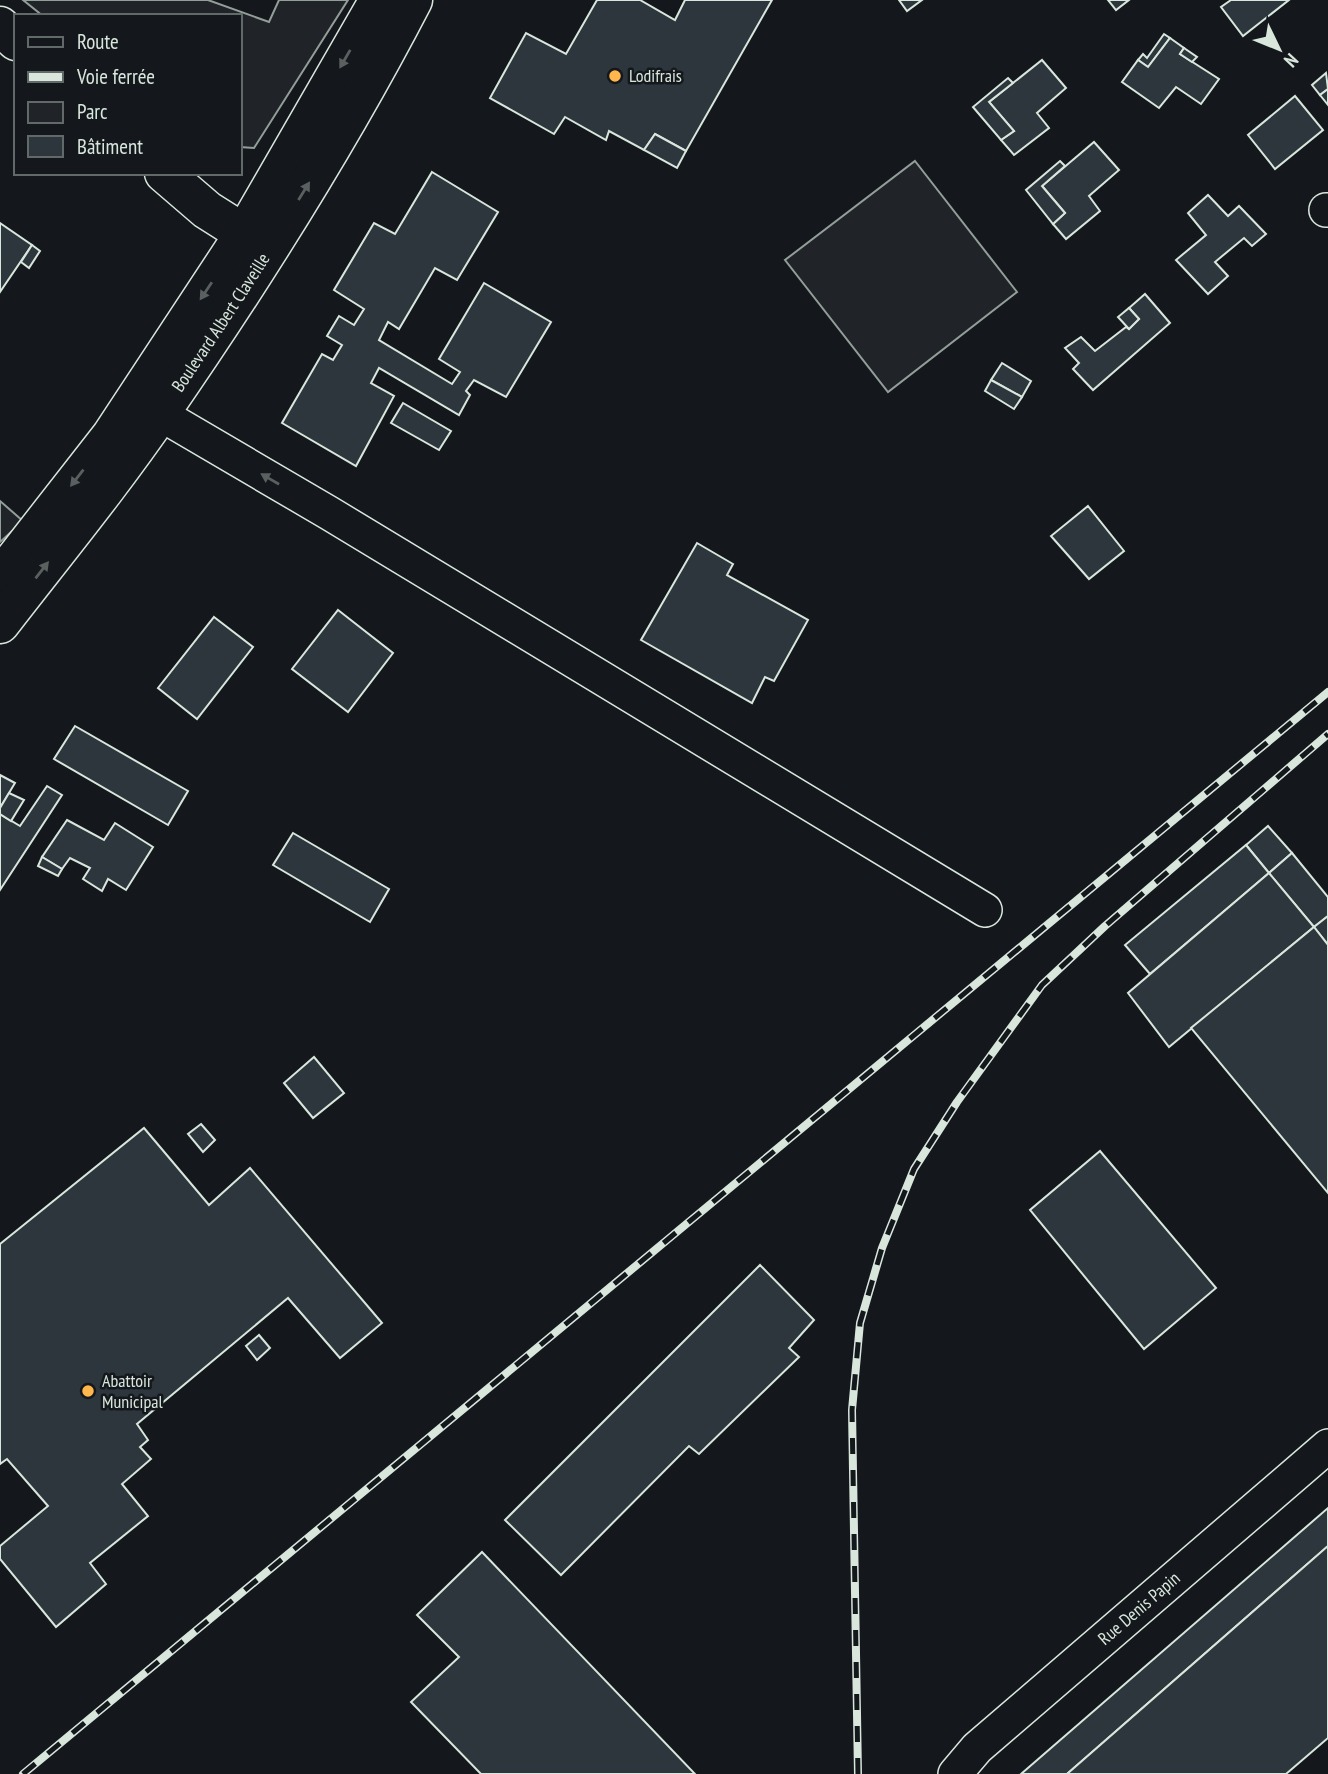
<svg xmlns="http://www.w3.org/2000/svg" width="1328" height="1774" font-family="'PT Sans Narrow',sans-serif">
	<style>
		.green { fill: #202428; stroke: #939e99; stroke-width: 2 }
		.building { fill: #2c363c; stroke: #d8e6dc; stroke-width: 2 }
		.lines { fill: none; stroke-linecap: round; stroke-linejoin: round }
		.minor-casing { stroke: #d8e6dc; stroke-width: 36 }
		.major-casing { stroke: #d8e6dc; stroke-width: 41 }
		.minor { stroke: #14181c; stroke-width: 33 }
		.major { stroke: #14181c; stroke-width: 38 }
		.rail-casing { stroke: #d8e6dc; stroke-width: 8 }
		.rail { stroke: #14181c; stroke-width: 5; stroke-dasharray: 16; stroke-linecap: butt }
		.oneway { fill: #59605f }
		.poi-dot { fill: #ffb74d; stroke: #14181c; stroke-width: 2.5 }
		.labels { text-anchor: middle; stroke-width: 5; stroke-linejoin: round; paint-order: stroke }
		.poi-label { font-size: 18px; fill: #d8e6dc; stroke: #14181c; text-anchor: start }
		.street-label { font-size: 18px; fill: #d8e6dc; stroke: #14181c }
	</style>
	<rect width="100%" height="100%" fill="#14181c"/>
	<g class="green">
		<polygon points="23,0 208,0 269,22 279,0 348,0 254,148 240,147 240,16 43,16"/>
		<polygon points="915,161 1017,292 888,392 785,260"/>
		<polygon points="0,501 23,521 0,542"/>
	</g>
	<g class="building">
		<polygon points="597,0 640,0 675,20 685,0 772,0 686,151 655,134 644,150 609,131 606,140 565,117 554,134 490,98 526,33 566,54"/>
		<polygon points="899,0 922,0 907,11"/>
		<polygon points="1108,0 1129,0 1116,10"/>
		<polygon points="1231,0 1289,0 1243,36 1221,7"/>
		<polygon points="1164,34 1170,38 1148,67 1138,60 1143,54 1147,58"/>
		<polygon points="1170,38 1184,48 1180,54 1219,79 1201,104 1176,87 1159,108 1122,82 1138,60 1148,67"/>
		<polygon points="1184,48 1197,57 1192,62 1180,54"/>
		<polygon points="1042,60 1066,88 1037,113 1049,128 1014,155 1001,140 1014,131 989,102"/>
		<polygon points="1326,73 1328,89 1320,95 1312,85"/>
		<polygon points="1008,78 1013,83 989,102 1014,131 1001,140 973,107"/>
		<polygon points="1328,89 1328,105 1320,95"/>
		<polygon points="1295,96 1323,130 1275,169 1248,135"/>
		<polygon points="655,134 686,151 677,168 644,150"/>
		<polygon points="1094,142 1119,170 1089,196 1100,211 1066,239 1053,224 1065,213 1042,186"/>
		<polygon points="1060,161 1065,166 1042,186 1065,213 1053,224 1026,190"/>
		<polygon points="432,172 498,212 457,280 435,268 399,329 388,322 379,340 452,384 460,372 439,359 484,283 551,322 506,397 474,380 466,391 470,395 459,415 379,368 371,383 394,396 356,466 282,423 322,354 333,360 342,345 327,336 339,316 354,325 364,309 334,290 374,223 395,234"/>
		<polygon points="1208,195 1228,216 1239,206 1266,234 1252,246 1244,238 1215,262 1228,276 1208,294 1176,260 1206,235 1188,213"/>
		<polygon points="0,223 32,245 0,292"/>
		<polygon points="32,245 40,251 29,268 21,262"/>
		<polygon points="1145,294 1170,323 1093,390 1073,369 1079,363 1065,348 1081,337 1095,351 1126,327 1129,329 1139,319 1129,308"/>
		<polygon points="1129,308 1139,319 1129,329 1118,317"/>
		<polygon points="1002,363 1031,381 1022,397 991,380"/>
		<polygon points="991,380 1022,397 1014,409 985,391"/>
		<polygon points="403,403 451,431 439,450 391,423"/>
		<polygon points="1088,506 1124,551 1089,579 1051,536"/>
		<polygon points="697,543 733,564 727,575 808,620 774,681 765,677 752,703 641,640"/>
		<polygon points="338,610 393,653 348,712 292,669"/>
		<polygon points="214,617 253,647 197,719 158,688"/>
		<polygon points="75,726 188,791 168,825 54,759"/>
		<polygon points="0,775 15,783 0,808"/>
		<polygon points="47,786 62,795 0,890 0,814 20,826"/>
		<polygon points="9,793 24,800 11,821 0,814 0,808"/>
		<polygon points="67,820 104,840 115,823 153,847 126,890 108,879 102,891 83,879 90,868 70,858 62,869 42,857"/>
		<polygon points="1268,826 1292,853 1269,873 1246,845"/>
		<polygon points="293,833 389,889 370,922 273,865"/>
		<polygon points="1246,845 1269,873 1150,974 1125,945"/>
		<polygon points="1292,853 1328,897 1328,916 1314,927 1269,873"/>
		<polygon points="42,857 62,869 58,876 38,866"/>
		<polygon points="1269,873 1314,927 1169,1047 1128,993"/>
		<polygon points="1328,916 1328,945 1314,927"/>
		<polygon points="1314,927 1328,945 1328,1193 1191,1028"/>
		<polygon points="314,1057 344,1093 313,1118 284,1083"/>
		<polygon points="201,1124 215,1140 203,1152 188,1134"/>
		<polygon points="144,1128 209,1205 250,1168 382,1323 340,1358 288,1298 137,1424 148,1440 140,1447 151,1459 122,1484 148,1516 90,1563 106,1584 56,1627 0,1559 0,1546 48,1506 7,1459 0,1464 0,1244"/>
		<polygon points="1100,1151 1216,1288 1144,1349 1030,1210"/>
		<polygon points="760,1265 814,1320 789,1348 799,1357 699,1454 689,1446 561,1575 505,1520"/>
		<polygon points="259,1335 270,1348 257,1360 246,1346"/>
		<polygon points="1328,1508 1328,1546 1067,1774 1021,1774"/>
		<polygon points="1328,1546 1328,1738 1286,1774 1067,1774"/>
		<polygon points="482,1552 695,1774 481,1774 411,1702 459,1657 417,1615"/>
	</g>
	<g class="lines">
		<defs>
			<g id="minor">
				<polyline points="1326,210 1328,210"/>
				<polyline points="138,401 329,513 985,910"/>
				<path id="s1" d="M955 1774 977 1748 1328 1446"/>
			</g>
			<g id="major">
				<polyline points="0,26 16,41"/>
				<polyline points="164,173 207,210 264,246"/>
				<polyline points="0,578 111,436 244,234 379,0"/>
				<path id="s2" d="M0 624C54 554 111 485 161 412 252 280 339 143 413 0"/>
			</g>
		</defs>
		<use href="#minor" class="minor-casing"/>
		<use href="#major" class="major-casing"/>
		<use href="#minor" class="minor"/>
		<use href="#major" class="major"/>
		<defs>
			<g id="rail">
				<polyline points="23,1774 1328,692"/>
				<polyline points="858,1774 852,1410 860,1323 882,1248 914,1169 957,1102 1042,985 1105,926 1328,734"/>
			</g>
		</defs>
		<use href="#rail" class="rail-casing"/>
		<use href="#rail" class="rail"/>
	</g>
	<defs><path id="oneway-solid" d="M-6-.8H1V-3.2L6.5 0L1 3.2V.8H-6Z" transform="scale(1.75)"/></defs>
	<g class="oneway">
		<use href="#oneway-solid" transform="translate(345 59) rotate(120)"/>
		<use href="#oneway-solid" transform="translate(304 191) rotate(-58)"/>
		<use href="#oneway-solid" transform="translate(206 291) rotate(124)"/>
		<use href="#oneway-solid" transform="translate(77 478) rotate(128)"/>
		<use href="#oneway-solid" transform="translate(270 479) rotate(-150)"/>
		<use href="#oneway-solid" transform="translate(42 570) rotate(-52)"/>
	</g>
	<g class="poi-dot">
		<circle cx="615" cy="76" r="7"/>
		<circle cx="88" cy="1391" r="7"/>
	</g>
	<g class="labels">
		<g class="poi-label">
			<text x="629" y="82">Lodifrais</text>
			<text x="102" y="1387">Abattoir<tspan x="102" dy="21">Municipal</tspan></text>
		</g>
		<g class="street-label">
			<text dy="6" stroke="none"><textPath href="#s2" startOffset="374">Boulevard Albert Claveille</textPath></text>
			<text dy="6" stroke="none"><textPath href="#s1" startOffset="248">Rue Denis Papin</textPath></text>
		</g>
	</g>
	<rect x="14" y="14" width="228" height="161" fill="#14181c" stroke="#626a69" stroke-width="2"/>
	<rect x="28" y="37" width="35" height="10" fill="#14181c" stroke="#626a69" stroke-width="2"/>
	<text x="77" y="49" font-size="21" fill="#d8e6dc">Route</text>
	<rect x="28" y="72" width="35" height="10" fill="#d8e6dc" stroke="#626a69" stroke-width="2"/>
	<text x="77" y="84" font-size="21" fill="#d8e6dc">Voie ferrée</text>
	<rect x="28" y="102" width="35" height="21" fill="#202428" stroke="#626a69" stroke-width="2"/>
	<text x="77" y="119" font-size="21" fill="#d8e6dc">Parc</text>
	<rect x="28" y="136" width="35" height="21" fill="#2c363c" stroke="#626a69" stroke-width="2"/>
	<text x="77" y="154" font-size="21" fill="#d8e6dc">Bâtiment</text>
	<g transform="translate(1279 49) rotate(133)" stroke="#14181c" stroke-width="5" paint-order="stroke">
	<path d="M0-5L12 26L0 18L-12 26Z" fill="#d8e6dc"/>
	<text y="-10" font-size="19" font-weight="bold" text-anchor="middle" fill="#d8e6dc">N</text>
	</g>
</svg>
